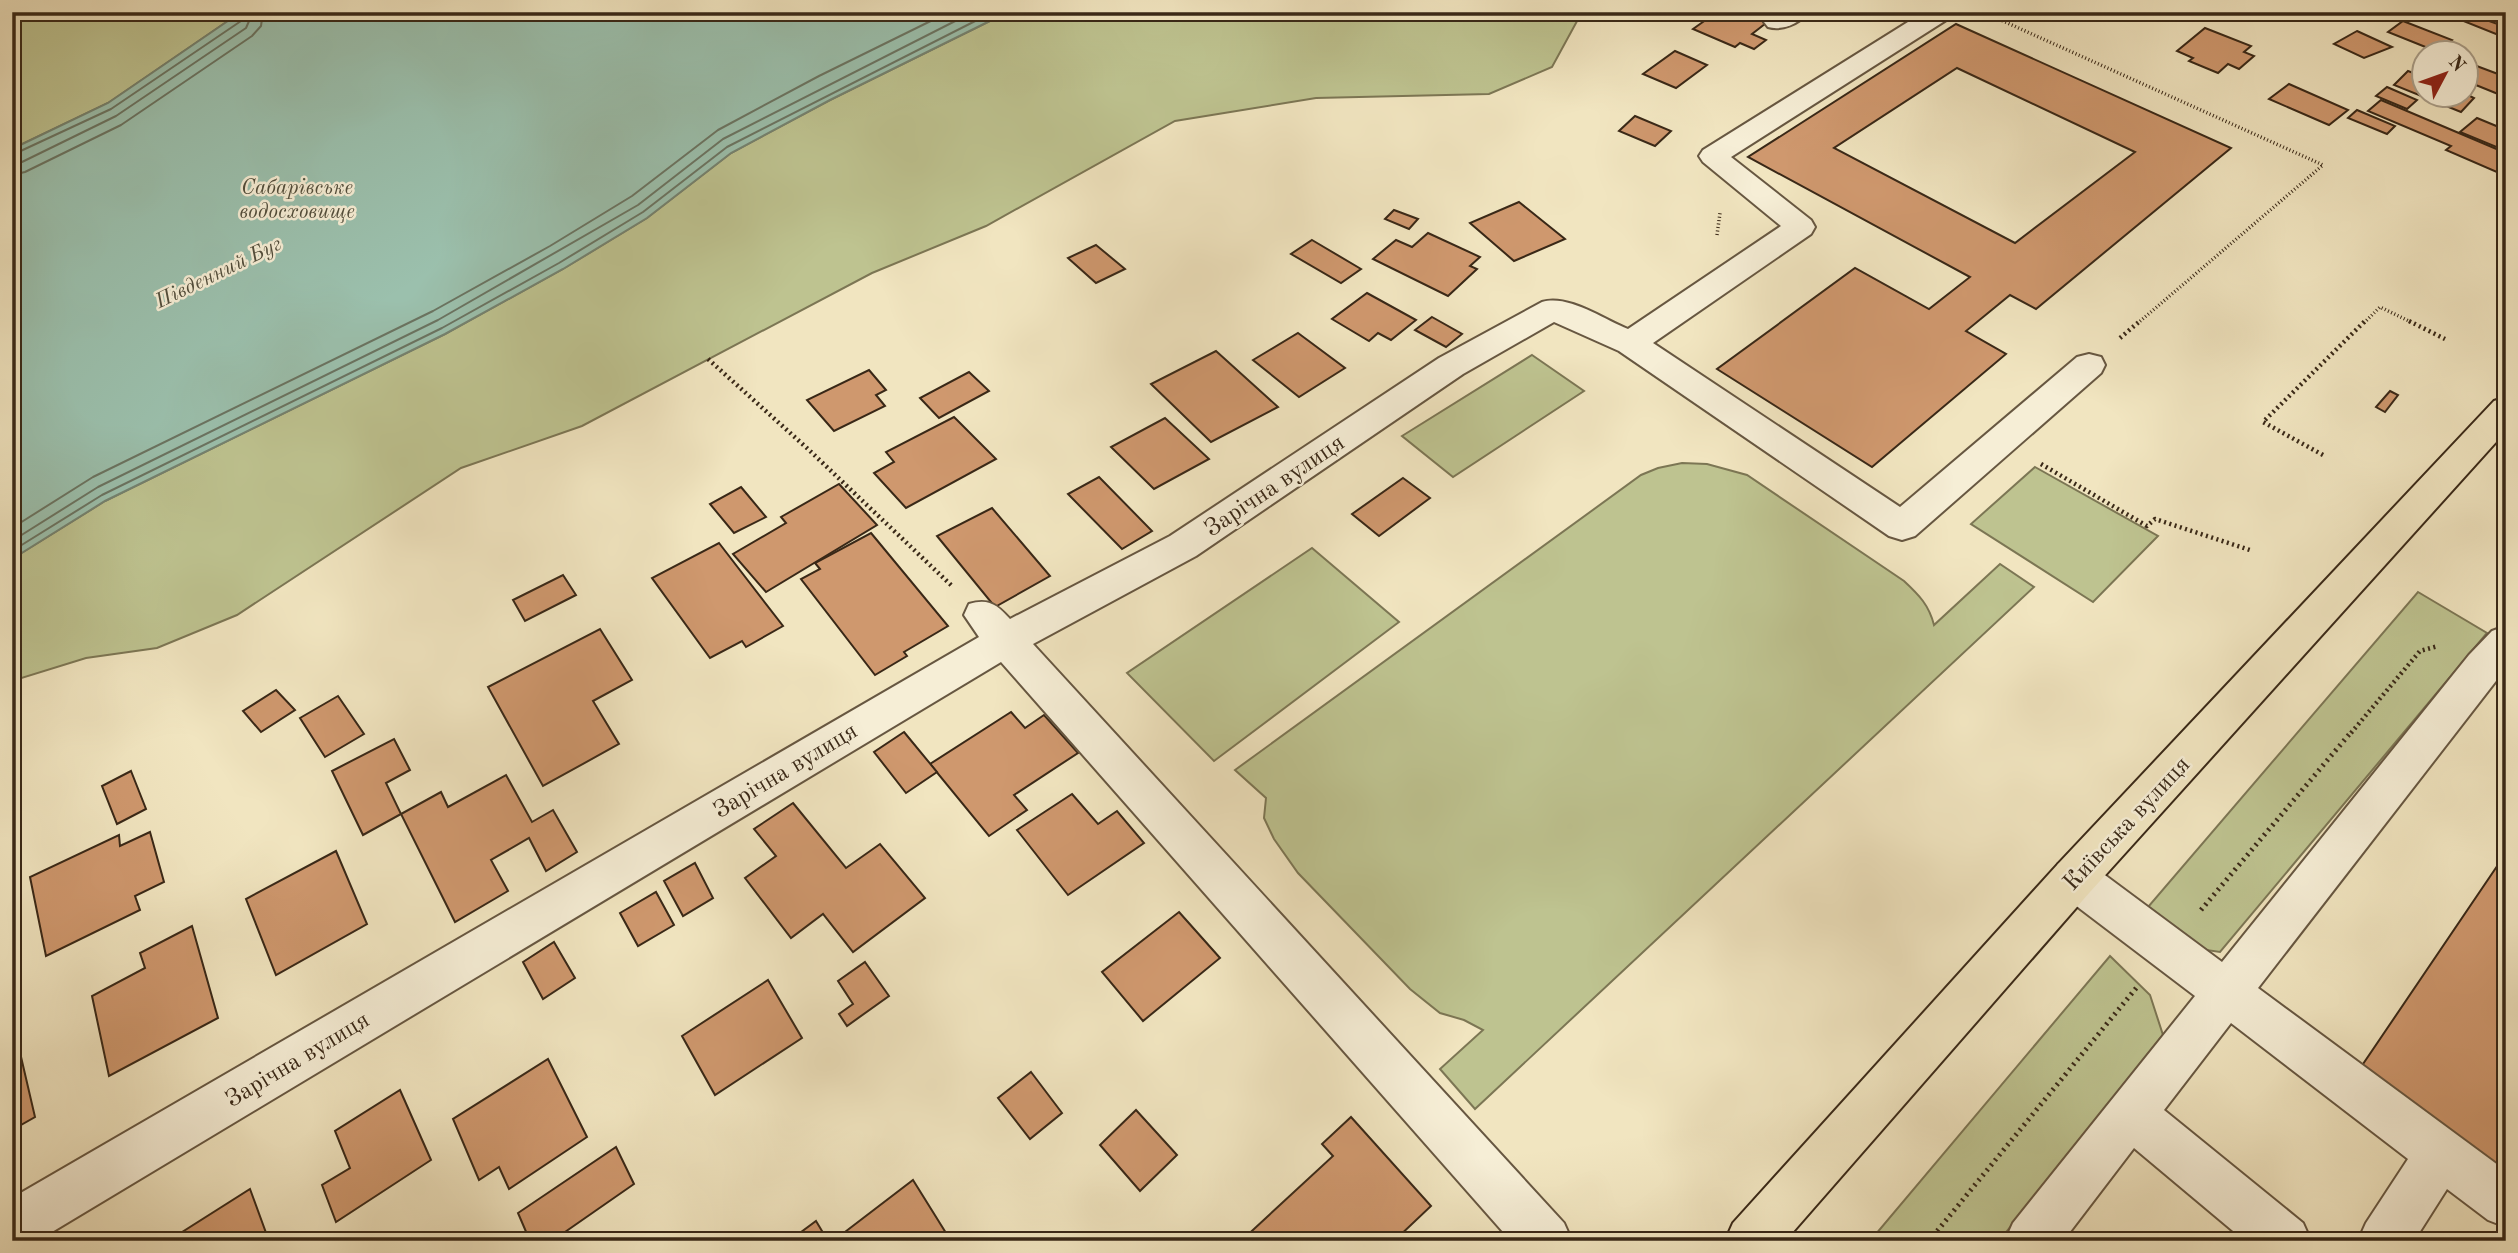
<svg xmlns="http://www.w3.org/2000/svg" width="2518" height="1253" font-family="'Old Standard TT',serif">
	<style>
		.green { fill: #bec390; stroke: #7c7654; stroke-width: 2 }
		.water { fill: #9bc0ad; stroke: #748371; stroke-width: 2 }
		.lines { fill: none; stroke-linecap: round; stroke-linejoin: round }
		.shore { stroke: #6a7462; stroke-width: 2 }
		.building { fill: #cf986e; stroke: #392817; stroke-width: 2; fill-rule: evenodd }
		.minor-casing { stroke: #675741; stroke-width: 4 }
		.major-casing { stroke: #392817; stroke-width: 4 }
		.path-far2 { stroke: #392817; stroke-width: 3.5; stroke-dasharray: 1 2.5; stroke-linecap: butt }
		.path-far1 { stroke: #392817; stroke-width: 4.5; stroke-dasharray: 2 3.5; stroke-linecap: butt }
		.path { stroke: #392817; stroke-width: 5; stroke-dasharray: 2 4.5; stroke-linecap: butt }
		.minor { fill: #f6eed6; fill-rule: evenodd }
		.major { fill: #f1e5c0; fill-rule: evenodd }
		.labels { text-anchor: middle; stroke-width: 5; stroke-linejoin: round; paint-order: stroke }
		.far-water-label { font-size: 21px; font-style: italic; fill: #524e3c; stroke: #f6eed6 }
		.street-label { font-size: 24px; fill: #392817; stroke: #f6eed6 }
	</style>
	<rect width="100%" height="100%" fill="#f1e5c0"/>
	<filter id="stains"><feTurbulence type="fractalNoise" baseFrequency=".00286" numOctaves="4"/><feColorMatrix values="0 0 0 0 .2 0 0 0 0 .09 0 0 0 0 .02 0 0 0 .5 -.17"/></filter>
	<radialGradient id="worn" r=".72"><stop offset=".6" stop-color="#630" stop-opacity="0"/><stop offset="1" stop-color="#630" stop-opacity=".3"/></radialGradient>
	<g class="green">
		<polygon points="12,12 241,12 108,103 12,149"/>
		<polygon points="1008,12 1582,12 1552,67 1489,94 1316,98 1175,121 986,226 872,273 582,426 461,468 237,615 157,648 86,658 12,681 12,559 105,501 445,334 563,269 647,218 731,153 830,100"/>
		<polygon points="1532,355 1584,391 1453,477 1402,436"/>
		<path d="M1682 463 1707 464 1747 475 1904 581C1919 595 1929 605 1934 625L2000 564 2034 587 1475 1109 1440 1069 1483 1030 1464 1020 1440 1013 1410 989 1298 873 1274 839 1264 818 1266 798 1235 770 1641 475 1658 468Z"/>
		<polygon points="2035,467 2158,536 2093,602 1971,524"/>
		<polygon points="1312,548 1399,622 1214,761 1127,673"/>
		<polygon points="2418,592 2487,633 2220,952 2172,945 2136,921"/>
		<polygon points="2110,956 2150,995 2163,1035 1999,1241 1870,1241"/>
	</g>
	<polygon class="water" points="241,12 1008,12 830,100 731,153 647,218 563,269 445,334 105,501 12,559 12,149 108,103"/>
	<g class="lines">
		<g class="shore">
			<polyline points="12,155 111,109 241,21 244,12"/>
			<polyline points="12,164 22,162 116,116 246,28 253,12"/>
			<polyline points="12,175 25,172 121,125 252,36 261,26 263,12"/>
			<polyline points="12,528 93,477 433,311 550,246 632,196 718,130 819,76 949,12"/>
			<polyline points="12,541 98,487 438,320 638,205 723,139 973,12"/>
			<polyline points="12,551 102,495 442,328 559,263 643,212 727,147 993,12"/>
		</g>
	</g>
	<g class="building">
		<polygon points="1717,12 1751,12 1770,20 1752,34 1766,40 1754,49 1740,43 1735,47 1693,29"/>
		<polygon points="2464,12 2506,27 2506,38 2456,18"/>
		<polygon points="2403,21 2452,40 2438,52 2388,32"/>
		<path d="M1956 24 2231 148 2036 309 2010 295 1966 331 2006 354 1872 467 1717 369 1855 268 1929 309 1970 277 1748 157ZM1957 68 2135 152 2015 243 1834 148Z"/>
		<polygon points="2205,28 2251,46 2244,52 2254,56 2239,69 2228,64 2218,73 2189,61 2193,58 2177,51"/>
		<polygon points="2357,31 2392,47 2364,58 2334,44"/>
		<polygon points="1675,51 1707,65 1676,88 1643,74"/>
		<polygon points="2466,62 2506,77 2506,93 2503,96 2466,81"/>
		<polygon points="2408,71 2424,77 2424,94 2466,94 2474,98 2461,112 2394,85"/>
		<polygon points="2289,84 2348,110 2329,125 2269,99"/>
		<polygon points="2387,87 2417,100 2407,109 2376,96"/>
		<polygon points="2381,100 2506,153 2506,176 2446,150 2451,146 2368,111"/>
		<polygon points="2357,110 2395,126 2387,134 2348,118"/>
		<polygon points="1635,116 1671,131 1655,146 1619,131"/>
		<polygon points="2477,118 2506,130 2506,151 2460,132"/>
		<polygon points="1519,202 1565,239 1514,261 1470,223"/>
		<polygon points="1394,210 1418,219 1409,229 1385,219"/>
		<polygon points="1428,233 1480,257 1470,266 1477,269 1448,296 1373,259 1396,240 1412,247"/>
		<polygon points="1312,240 1361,269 1341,283 1291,254"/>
		<polygon points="1096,245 1125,269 1096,283 1068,258"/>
		<polygon points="1367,293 1416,320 1391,340 1378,333 1369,341 1332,319"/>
		<polygon points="1432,317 1462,334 1446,347 1415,330"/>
		<polygon points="1298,333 1345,368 1299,397 1253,360"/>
		<polygon points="1216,351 1278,407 1211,442 1151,384"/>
		<polygon points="869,370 886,390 876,395 885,406 834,431 807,400"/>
		<polygon points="969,372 989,391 939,418 920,398"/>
		<polygon points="2390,391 2398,395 2385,412 2376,407"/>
		<polygon points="954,417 996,459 906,508 874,473 894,462 886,452"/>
		<polygon points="1165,418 1209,459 1154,489 1111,447"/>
		<polygon points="1099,477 1152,531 1122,549 1068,494"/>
		<polygon points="1403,478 1430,498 1379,536 1352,514"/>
		<polygon points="839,484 877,525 766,592 733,554 786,523 781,517"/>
		<polygon points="741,487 766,517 734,533 710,504"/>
		<polygon points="992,508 1050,576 995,607 937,536"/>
		<polygon points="871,533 948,626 904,652 907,656 875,675 801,579 820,569 815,563"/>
		<polygon points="719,543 783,626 746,647 742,641 710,658 652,578"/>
		<polygon points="563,575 576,595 525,621 513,600"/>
		<polygon points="600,629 632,680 593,701 619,744 543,786 488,687"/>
		<polygon points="276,690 295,710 261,732 243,711"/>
		<polygon points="338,696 364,734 325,757 300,718"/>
		<polygon points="1011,712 1025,728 1044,715 1078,753 1014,795 1027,810 989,836 930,764"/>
		<polygon points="904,732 937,772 906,793 874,752"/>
		<polygon points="394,739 410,770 386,783 401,814 363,835 332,771"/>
		<polygon points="131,771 146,809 117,824 102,786"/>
		<polygon points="506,775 532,822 553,810 577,852 546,871 529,838 491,860 508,891 455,922 401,814 441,792 448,807"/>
		<polygon points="1072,794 1098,824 1117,811 1144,843 1068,895 1017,830"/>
		<polygon points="793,803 846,868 880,844 925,898 853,952 823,914 791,938 745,878 776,856 754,829"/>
		<polygon points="150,832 164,882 135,896 140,910 46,956 30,877 119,835 120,846"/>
		<polygon points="336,851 367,924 276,975 246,899"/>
		<polygon points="2506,853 2506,1172 2361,1067"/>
		<polygon points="695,863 713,898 683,916 664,881"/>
		<polygon points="656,892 674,925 638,946 620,913"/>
		<polygon points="1179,912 1220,958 1143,1021 1102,972"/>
		<polygon points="192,926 218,1018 109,1076 92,996 145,968 140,953"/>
		<polygon points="554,942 575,978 543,999 523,962"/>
		<polygon points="865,962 889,996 847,1026 839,1014 853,1004 838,981"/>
		<polygon points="768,980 802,1038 715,1095 682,1036"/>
		<polygon points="15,1031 35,1117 12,1130 12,1032"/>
		<polygon points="548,1059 587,1137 509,1189 499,1167 479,1180 453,1119"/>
		<polygon points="1031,1072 1062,1113 1030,1139 998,1098"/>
		<polygon points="400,1090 431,1160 336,1222 322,1185 350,1168 335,1131"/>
		<polygon points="1136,1110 1177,1155 1140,1191 1100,1145"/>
		<polygon points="1351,1117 1431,1206 1394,1241 1241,1241 1333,1156 1322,1144"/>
		<polygon points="616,1147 634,1184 552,1241 530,1241 518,1213"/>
		<polygon points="913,1180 951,1241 844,1241 841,1235"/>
		<polygon points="250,1189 269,1241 168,1241"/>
		<polygon points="816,1221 828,1241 789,1241"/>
	</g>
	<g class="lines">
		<defs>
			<g id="minor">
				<path d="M1776 12H1808C1799 24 1782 31 1768 27L1764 22Z"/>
				<path d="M1924 12H1955L1951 17 1731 157 1811 220 1815 227 1811 234 1653 343 1900 507 2077 357 2089 354 2101 357 2105 365 2101 373 1915 536 1902 540 1889 536 1619 351 1554 322 1463 374 1196 556 1033 644 1564 1223 1572 1241H1511L1001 662 37 1241H12V1198L979 637 964 615 969 604C989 598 997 605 1010 619L1170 536 1439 358 1542 302C1568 294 1603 319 1628 329L1781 226 1703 162 1699 156 1703 150Z"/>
				<polygon points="2506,626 2506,668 2258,988 2506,1171 2506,1227 2488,1220 2447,1189 2414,1241 2358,1241 2366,1223 2408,1159 2231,1023 2164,1110 2303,1223 2311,1241 2245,1241 2134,1148 2063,1241 2005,1241 2013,1223 2195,996 2058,892 2052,878 2058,864 2074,858 2090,864 2222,962 2469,655 2492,631"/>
			</g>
			<polygon id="major" points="2506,397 2506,431 2090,892 1785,1241 1725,1241 1733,1223 2058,864 2494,401"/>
		</defs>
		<use href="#minor" class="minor-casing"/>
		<use href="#major" class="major-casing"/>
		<g class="path-far2">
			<polyline points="1983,12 2323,165 2138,323"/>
			<polyline points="1717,235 1720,213"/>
			<polyline points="2364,323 2380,307 2413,323"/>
		</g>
		<g class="path-far1">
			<polyline points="2409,321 2445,339"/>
			<polyline points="2120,338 2140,321"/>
			<polyline points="708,359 808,449 952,586"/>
			<polyline points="2323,455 2263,422 2365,321"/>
			<polyline points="2041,464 2147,526 2155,519 2253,551"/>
			<polyline points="2506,534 2503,538 2506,540"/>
			<polyline points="2351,733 2420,651 2438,646"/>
		</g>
		<g class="path">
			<polyline points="2201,910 2352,731"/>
			<polyline points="1929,1241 2137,987"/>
		</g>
		<use href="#minor" class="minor"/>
		<use href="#major" class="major"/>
	</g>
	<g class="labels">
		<g class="far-water-label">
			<text x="297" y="194">Сабарівське<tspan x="297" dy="24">водосховище</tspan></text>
			<text transform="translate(218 272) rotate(-26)" y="7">Південний Буг</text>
		</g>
		<g class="street-label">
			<text transform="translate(1274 485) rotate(-34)" y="8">Зарічна вулиця</text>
			<text transform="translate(785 770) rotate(-31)" y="8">Зарічна вулиця</text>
			<text transform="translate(2126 823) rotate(-47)" y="8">Київська вулиця</text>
			<text transform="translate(297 1059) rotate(-31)" y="8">Зарічна вулиця</text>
		</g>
	</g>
	<rect width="2518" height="1253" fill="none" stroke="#f1e5c0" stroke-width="42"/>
	<rect x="14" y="14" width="2490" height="1225" fill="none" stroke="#392817" stroke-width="3.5"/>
	<rect x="21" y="21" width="2476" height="1211" fill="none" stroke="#392817" stroke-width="2"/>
	<g transform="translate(2445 74) rotate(49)"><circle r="33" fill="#f6eed6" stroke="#aa9f8a" stroke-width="2"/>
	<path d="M0-5L12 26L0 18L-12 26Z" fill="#8f2418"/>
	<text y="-10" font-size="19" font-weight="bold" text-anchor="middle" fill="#392817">N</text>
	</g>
	<rect width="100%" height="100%" filter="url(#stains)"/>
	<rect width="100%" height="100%" fill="url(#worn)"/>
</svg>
